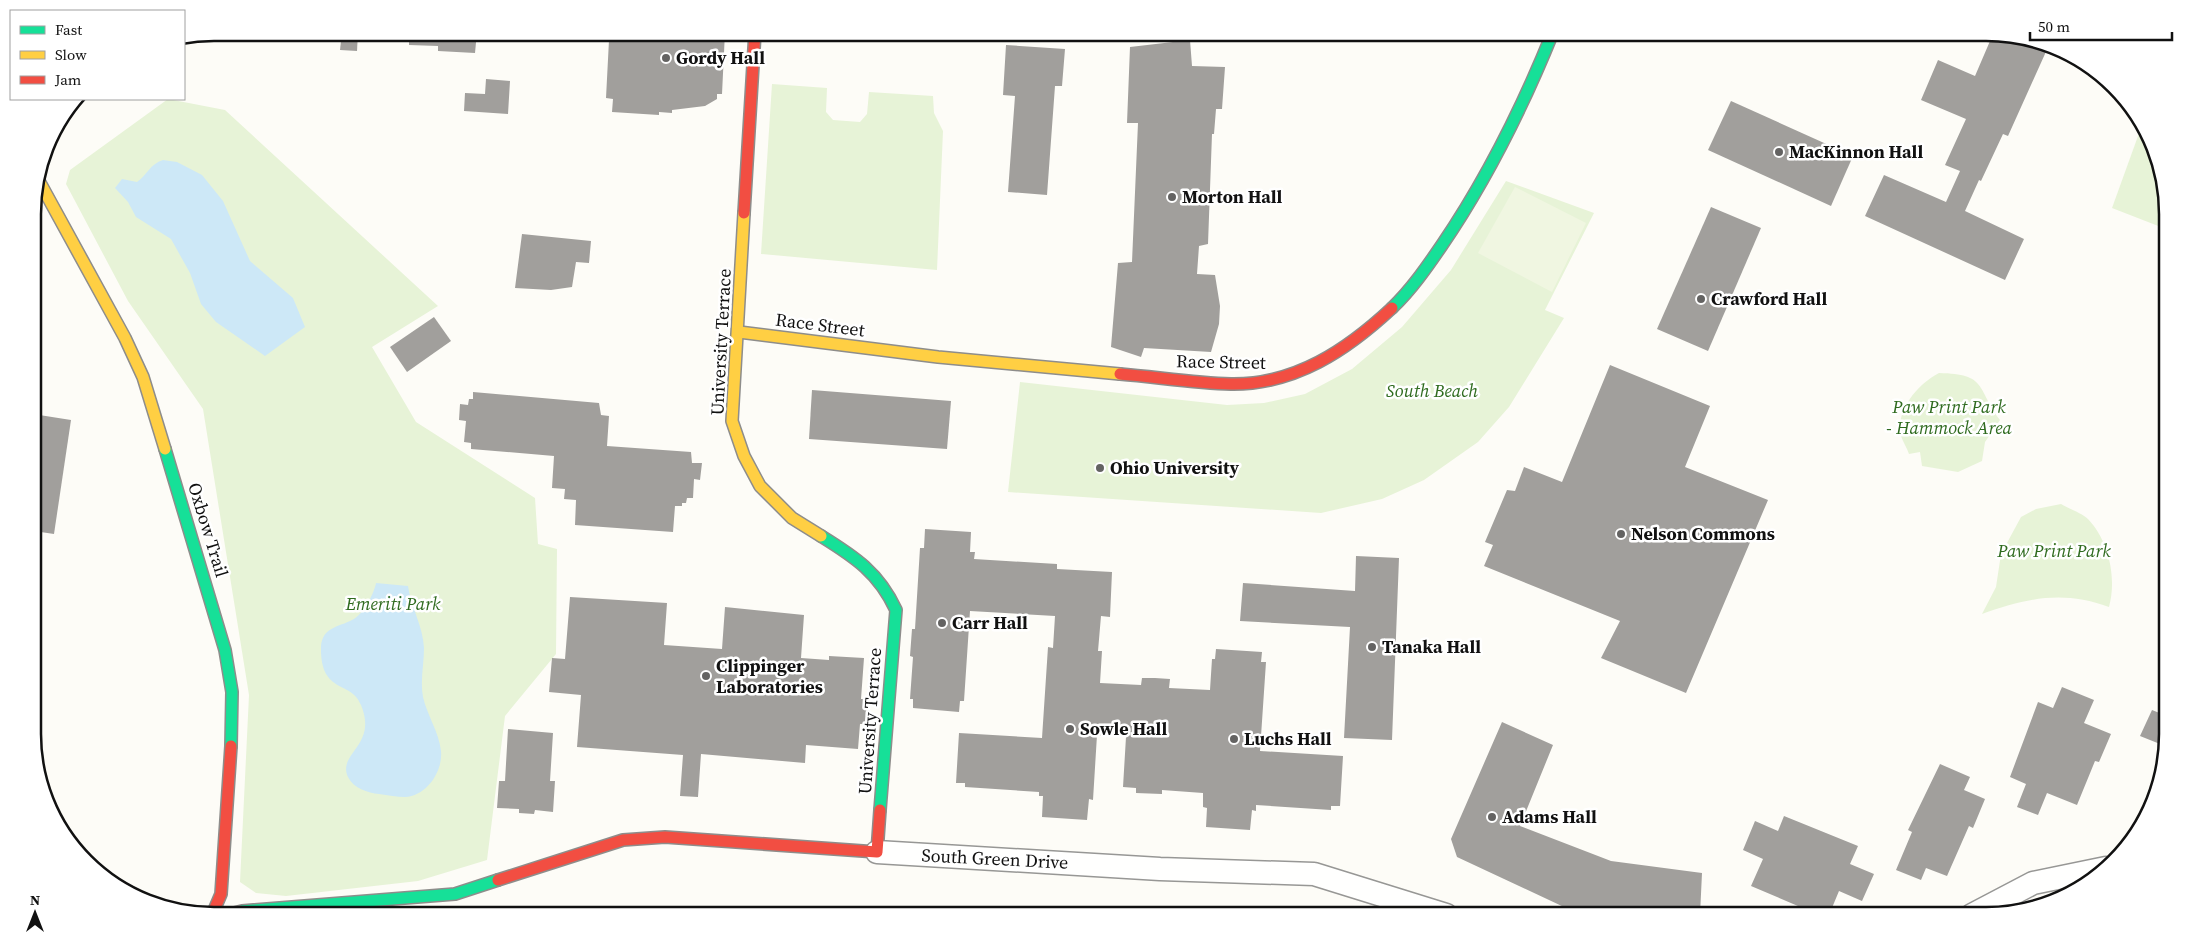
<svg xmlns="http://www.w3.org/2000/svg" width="2200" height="948" font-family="'Source Serif 4',serif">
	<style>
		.green { fill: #e7f3d7 }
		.pitch { fill: #f0f6e1 }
		.water { fill: #cde8f7 }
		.building { fill: #a19f9c }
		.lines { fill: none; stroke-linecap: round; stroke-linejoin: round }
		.street-casing { stroke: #979795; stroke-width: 25 }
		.fast-casing { stroke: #8e8d8b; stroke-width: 14 }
		.slow-casing { stroke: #8e8d8b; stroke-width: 14 }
		.jam-casing { stroke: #8e8d8b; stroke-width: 14 }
		.street { stroke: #fffffe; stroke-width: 22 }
		.fast { stroke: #16e098; stroke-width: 11 }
		.slow { stroke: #ffcf43; stroke-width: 11 }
		.jam { stroke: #f24e42; stroke-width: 11 }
		.poi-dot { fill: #646362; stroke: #fff; stroke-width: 2 }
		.labels { text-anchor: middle; stroke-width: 5; stroke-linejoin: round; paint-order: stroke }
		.poi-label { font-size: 18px; font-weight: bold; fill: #111; stroke: #fff; text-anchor: start }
		.street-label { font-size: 18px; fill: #111; stroke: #fff }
		.park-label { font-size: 18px; font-style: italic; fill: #2f6b1f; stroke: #fff }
		.rim { fill: none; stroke: #111; stroke-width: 2.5 }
	</style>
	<rect width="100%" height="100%" fill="#fdfcf7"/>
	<g class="green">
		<polygon points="772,84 827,88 826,112 833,120 860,122 867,114 869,92 933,96 934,113 943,131 937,270 761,254"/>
		<polygon points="168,99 225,110 438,306 372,347 416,422 535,498 538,544 557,549 556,654 505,716 487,860 418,881 286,896 256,893 240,882 249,695 203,409 128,301 66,184 70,170"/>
		<path d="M2142 125C2162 159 2166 190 2166 229L2112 208Z"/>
		<polygon points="1506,181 1594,213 1545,310 1564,318 1509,407 1478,442 1424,480 1382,499 1321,513 1008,492 1020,382 1227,405 1264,403 1305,394 1352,369 1402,327 1451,270"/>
		<path d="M1939 373C1988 374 1976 388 2000 420L1985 442 1982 461 1958 472 1922 466 1920 452 1909 454C1907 448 1903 442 1901 436 1895 410 1918 384 1939 373Z"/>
		<path d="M2061 504C2069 509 2082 513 2088 519 2109 541 2117 578 2109 607 2063 590 2027 598 1982 614L1996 587 2001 554 2021 517 2036 509Z"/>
	</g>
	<polygon class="pitch" points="1515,187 1586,223 1552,292 1478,253"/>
	<g class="water">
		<path d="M163 160 177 162 202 175 223 201 250 261 293 298 305 327 265 356 216 322 201 304 190 273 171 239 136 217 128 202 115 188 122 179 137 182C147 175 150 164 163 160Z"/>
		<path d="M376 583 408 586C411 607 423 626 424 648 424 665 420 680 423 697 427 715 439 732 441 751 443 771 427 796 405 797 397 797 388 795 379 794 368 793 353 788 348 777 337 753 378 746 361 705 352 680 320 695 321 647 322 627 339 627 352 620 363 615 374 594 376 583Z"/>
	</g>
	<g class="building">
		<polygon points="342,32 358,32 357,51 340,50"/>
		<polygon points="409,32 477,32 475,53 438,51 438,46 409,45"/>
		<polygon points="623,32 725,32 722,94 717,94 717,99 705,106 672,110 672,113 659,112 659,115 612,112 613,99 606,98 609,40 623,41"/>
		<polygon points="1993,34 2049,45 2008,136 2003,134 1981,181 1979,180 1965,211 2024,239 2005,280 1865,216 1884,175 1946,202 1960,171 1945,165 1966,119 1921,100 1938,60 1975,76"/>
		<polygon points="1190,40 1192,66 1225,67 1222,109 1216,109 1214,134 1212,134 1208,244 1199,246 1197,274 1215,275 1220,306 1219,324 1211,352 1144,348 1141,357 1111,347 1118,263 1132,262 1138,123 1127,123 1130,47"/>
		<polygon points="1006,45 1065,49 1062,86 1055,86 1047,195 1008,192 1015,96 1003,95"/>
		<polygon points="486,79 510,81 508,114 464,111 465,93 485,94"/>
		<polygon points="1731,101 1853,156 1831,206 1708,150"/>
		<polygon points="1711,207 1761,228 1708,351 1657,329"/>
		<polygon points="522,234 591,241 589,263 576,262 572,287 551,290 515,288"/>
		<polygon points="434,317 451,341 407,372 390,347"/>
		<polygon points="1610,365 1710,406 1685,467 1768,500 1686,693 1601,658 1620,621 1484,566 1493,545 1485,542 1507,490 1515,491 1524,467 1562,482"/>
		<polygon points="812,390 951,401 947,449 809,439"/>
		<polygon points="473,392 599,403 601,415 609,416 607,446 691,452 692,463 702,463 700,480 694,479 693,498 687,498 686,503 682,503 682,506 675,506 673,532 575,525 576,500 564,499 565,489 552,488 554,456 471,449 471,443 464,442 466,421 459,420 460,404 468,405 469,399 473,399"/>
		<polygon points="33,414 71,420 54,534 34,531"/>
		<polygon points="925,529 971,532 970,552 975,552 974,559 1057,564 1057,569 1112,572 1110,617 1101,616 1098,651 1102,651 1100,683 1141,685 1142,678 1155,678 1170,679 1169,688 1210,690 1212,659 1215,659 1216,649 1262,652 1261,662 1266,662 1260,751 1343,756 1340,806 1331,806 1331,810 1256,805 1256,811 1252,810 1250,830 1206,827 1207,808 1203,807 1203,793 1162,790 1162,794 1136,793 1136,788 1123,787 1126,737 1097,735 1093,800 1089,799 1087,820 1042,817 1043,796 1039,796 1039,792 965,787 965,783 956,783 959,733 1042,738 1048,647 1053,648 1055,616 970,611 964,701 960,701 959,712 913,708 913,699 910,699 913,657 910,656 912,629 915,629 920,548 924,548"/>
		<polygon points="1356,556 1399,558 1392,740 1344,738 1350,627 1240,621 1243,583 1355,591"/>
		<polygon points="570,597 667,603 664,645 722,649 725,607 804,615 801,658 829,660 829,656 864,658 861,699 868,699 866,724 860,724 858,749 806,745 805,763 701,754 698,797 680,796 683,755 577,747 581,695 549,692 552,658 565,659"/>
		<polygon points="2062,687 2094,700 2084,723 2111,734 2099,762 2095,761 2077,805 2047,793 2038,815 2017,807 2026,784 2010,777 2038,702 2053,708"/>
		<polygon points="2152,710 2167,716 2165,746 2140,736"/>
		<polygon points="1502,722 1553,745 1520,826 1611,861 1702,873 1700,915 1581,915 1457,857 1451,839"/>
		<polygon points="508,729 553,733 550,781 555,781 553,812 535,810 534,814 519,813 519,809 497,808 499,781 505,781"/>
		<polygon points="1940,764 1970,777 1964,790 1985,799 1973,828 1969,826 1947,876 1926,868 1921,880 1896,870 1912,832 1908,830"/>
		<polygon points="1784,816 1858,846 1850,864 1874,874 1862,901 1839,891 1829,915 1819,915 1751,886 1763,859 1743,850 1755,821 1778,831"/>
	</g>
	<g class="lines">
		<defs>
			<g id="street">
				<polyline points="877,852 1160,869 1314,874 1446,915"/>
				<polyline points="1972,915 2033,883 2106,868"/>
			</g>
			<g id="fast">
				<path d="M1392 308C1411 290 1427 267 1442 245 1487 179 1523 106 1553 32"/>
				<polyline points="165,449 225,650 232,692 231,746"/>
				<path d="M821 536C855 557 879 573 896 610L880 810"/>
				<polyline points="226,915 242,911 455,894 498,880"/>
			</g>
			<g id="slow">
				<polyline points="39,181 125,338 143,377 165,449"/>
				<polyline points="744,213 732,421 744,456 760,486 792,518 821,536"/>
				<polyline points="739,332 938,357 1120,374"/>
			</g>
			<g id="jam">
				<polyline points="744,213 755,32"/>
				<path d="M1120 374C1157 377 1194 383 1231 384 1295 385 1347 350 1392 308"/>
				<polyline points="498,880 623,840 665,837 877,852 880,810"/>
				<polyline points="212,915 221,894 231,746"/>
			</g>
		</defs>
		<use href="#street" class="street-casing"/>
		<use href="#fast" class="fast-casing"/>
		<use href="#slow" class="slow-casing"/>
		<use href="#jam" class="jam-casing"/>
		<use href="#street" class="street"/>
		<use href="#fast" class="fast"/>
		<use href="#slow" class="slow"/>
		<use href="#jam" class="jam"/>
	</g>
	<g class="poi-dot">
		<circle cx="666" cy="58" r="5"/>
		<circle cx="1779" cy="152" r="5"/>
		<circle cx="1172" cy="197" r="5"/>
		<circle cx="1701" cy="299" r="5"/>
		<circle cx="1100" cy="468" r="5"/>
		<circle cx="1621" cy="534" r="5"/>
		<circle cx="942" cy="623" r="5"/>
		<circle cx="1372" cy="647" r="5"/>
		<circle cx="706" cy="676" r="5"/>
		<circle cx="1070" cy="729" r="5"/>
		<circle cx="1234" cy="739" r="5"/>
		<circle cx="1492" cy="817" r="5"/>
	</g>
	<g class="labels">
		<g class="poi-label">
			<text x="676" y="64">Gordy Hall</text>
			<text x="1789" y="158">MacKinnon Hall</text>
			<text x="1182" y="203">Morton Hall</text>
			<text x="1711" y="305">Crawford Hall</text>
			<text x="1110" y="474">Ohio University</text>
			<text x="1631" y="540">Nelson Commons</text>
			<text x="952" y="629">Carr Hall</text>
			<text x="1382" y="653">Tanaka Hall</text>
			<text x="716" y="672">Clippinger<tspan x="716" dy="21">Laboratories</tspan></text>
			<text x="1080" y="735">Sowle Hall</text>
			<text x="1244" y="745">Luchs Hall</text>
			<text x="1502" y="823">Adams Hall</text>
		</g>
		<g class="street-label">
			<text transform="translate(820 325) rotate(7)" y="6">Race Street</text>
			<text transform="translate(721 342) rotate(-87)" y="6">University Terrace</text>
			<text transform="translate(1221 362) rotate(1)" y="6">Race Street</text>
			<text transform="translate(208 530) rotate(73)" y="6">Oxbow Trail</text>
			<text transform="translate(870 721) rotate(-86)" y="6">University Terrace</text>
			<text transform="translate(995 859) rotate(3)" y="6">South Green Drive</text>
		</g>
		<g class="park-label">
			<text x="1432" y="397">South Beach</text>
			<text x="1949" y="413">Paw Print Park<tspan x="1949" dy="21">- Hammock Area</tspan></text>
			<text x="2054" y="557">Paw Print Park</text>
			<text x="393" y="610">Emeriti Park</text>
		</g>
	</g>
	<path d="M0 0H2200V948H0ZM214 41H1986A173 173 0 0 1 2159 214V734A173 173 0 0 1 1986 907H214A173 173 0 0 1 41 734V214A173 173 0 0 1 214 41Z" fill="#fff" fill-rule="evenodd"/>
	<path class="rim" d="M214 41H1986A173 173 0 0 1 2159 214V734A173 173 0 0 1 1986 907H214A173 173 0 0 1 41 734V214A173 173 0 0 1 214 41Z"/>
	<rect x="10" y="10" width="175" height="90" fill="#ffffff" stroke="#a0a0a0"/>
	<rect x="20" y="26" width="25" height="8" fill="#16e098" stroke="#a0a0a0"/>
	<text x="55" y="35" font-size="15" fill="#111111">Fast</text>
	<rect x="20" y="51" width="25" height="8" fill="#ffcf43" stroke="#a0a0a0"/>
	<text x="55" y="60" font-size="15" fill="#111111">Slow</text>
	<rect x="20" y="76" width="25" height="8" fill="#f24e42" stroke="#a0a0a0"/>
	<text x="55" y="85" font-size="15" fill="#111111">Jam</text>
	<g transform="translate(35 913)" stroke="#ffffff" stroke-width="4" paint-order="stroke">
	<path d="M0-4L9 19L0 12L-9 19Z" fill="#111111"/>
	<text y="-8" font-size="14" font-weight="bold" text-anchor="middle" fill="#111111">N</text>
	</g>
	<path d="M2030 32v8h142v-8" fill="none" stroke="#111111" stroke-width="2.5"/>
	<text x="2038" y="32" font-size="15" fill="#111111" stroke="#ffffff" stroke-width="4" paint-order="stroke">50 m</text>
</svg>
